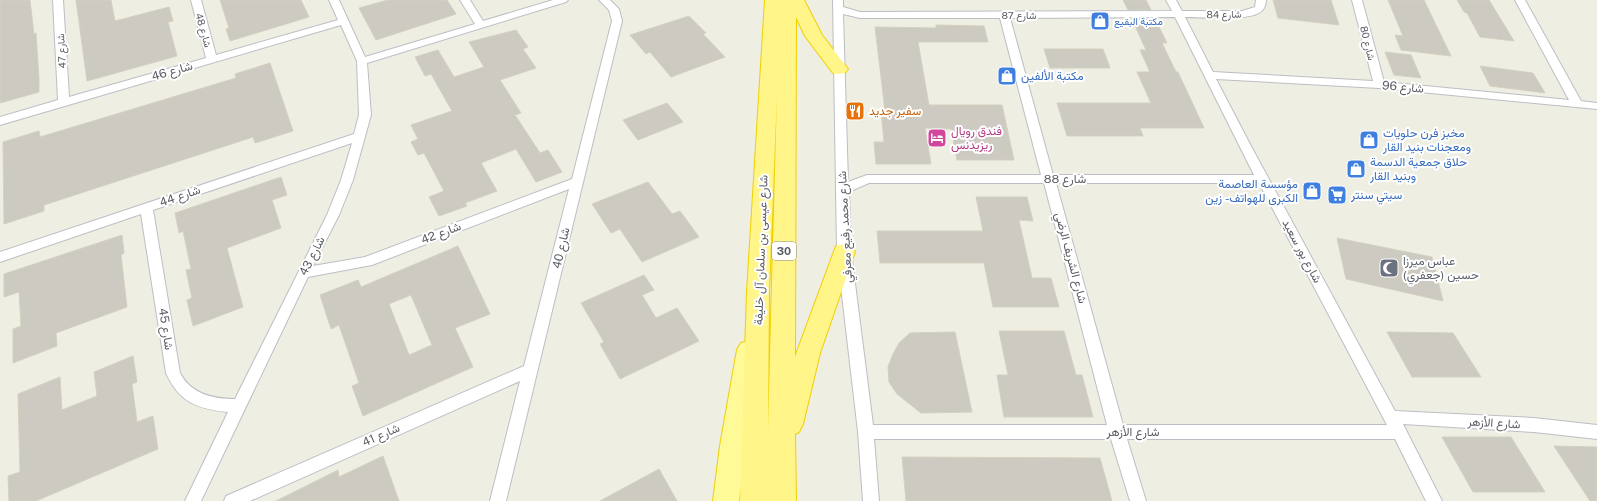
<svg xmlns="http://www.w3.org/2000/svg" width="1597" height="501" font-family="'Public Sans',Vazirmatn,sans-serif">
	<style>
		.building { fill: #cccac1; stroke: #d4d1c0; fill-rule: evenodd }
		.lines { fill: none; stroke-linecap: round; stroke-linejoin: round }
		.minor-casing { stroke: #bdbec5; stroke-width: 2 }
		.trunk-casing { stroke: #f1cf00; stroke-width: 2 }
		.motorway-casing { stroke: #f1cf00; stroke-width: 2 }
		.minor { fill: #fff; fill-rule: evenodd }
		.trunk { fill: #fefa98; fill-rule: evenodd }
		.motorway { fill: #fff589; fill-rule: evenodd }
		.labels { text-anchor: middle; stroke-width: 4; stroke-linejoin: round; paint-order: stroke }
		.far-street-label { font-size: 10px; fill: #5b5d64; stroke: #fff }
		.far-shop-label { font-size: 10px; fill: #366cbe; stroke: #fff; text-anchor: start }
		.shield { fill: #fff; stroke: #8c8e92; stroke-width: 1 }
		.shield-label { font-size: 11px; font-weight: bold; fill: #5b5d64 }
		.street-label { font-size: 12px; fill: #5b5d64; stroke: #fff }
		.shop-label { font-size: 12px; fill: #366cbe; stroke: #fff; text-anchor: start }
		.food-label { font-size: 12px; fill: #c56008; stroke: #fff; text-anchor: start }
		.hotel-label { font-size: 12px; fill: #b23c85; stroke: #fff; text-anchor: start }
		.worship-label { font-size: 12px; fill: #5b616d; stroke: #fff; text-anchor: start }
	</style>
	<rect width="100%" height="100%" fill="#efeee2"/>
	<g class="building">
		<polygon points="0,0 30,0 34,34 36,33 39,80 39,92 0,103"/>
		<polygon points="76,0 111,0 115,21 169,7 173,21 168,22 177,56 87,81"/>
		<polygon points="220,0 301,0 309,17 230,41 226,29 229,28"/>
		<polygon points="388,0 447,0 456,14 376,40 359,8"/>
		<polygon points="1123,0 1146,0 1151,10 1128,10"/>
		<polygon points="1273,0 1331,0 1339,25 1278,18"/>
		<polygon points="1388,0 1424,0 1451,56 1401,50 1395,35 1403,36"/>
		<polygon points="1457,0 1489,0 1514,41 1480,37 1467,13 1464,12"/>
		<polygon points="689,16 706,33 703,34 725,57 671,77 650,52 646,54 630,35"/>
		<polygon points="1132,19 1155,19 1167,43 1162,43 1176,72 1178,72 1204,128 1140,128 1143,136 1067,136 1057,103 1151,103 1137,72 1150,72 1140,50 1146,50"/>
		<polygon points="936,25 984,26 988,42 918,42 929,105 1002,105 1014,160 957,160 951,129 925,128 931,164 876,164 874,142 884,142 881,111 885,111 875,27 936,28"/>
		<polygon points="516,30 528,47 523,49 536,68 500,80 521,113 515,115 540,153 548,150 562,172 536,182 516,149 481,163 497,191 465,203 467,206 439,216 429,197 444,191 424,153 418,155 411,142 418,139 411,125 452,111 431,74 425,76 415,57 438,50 454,77 484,67 469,42"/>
		<polygon points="1044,49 1103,49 1110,68 1050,68"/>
		<polygon points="1385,52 1411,55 1421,78 1394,75"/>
		<polygon points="270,63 293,131 255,143 253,137 44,205 44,211 4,224 3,142 39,131 40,137 236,78 235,74"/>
		<polygon points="1480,66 1533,73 1545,93 1490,86"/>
		<polygon points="667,103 683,122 638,140 623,120"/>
		<polygon points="281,177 287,195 272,200 281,228 227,248 243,307 193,326 187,300 192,298 186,270 191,269 183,231 179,233 175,213"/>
		<polygon points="648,182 672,214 680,211 699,237 642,262 620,229 611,233 592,204"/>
		<polygon points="976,197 1027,197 1033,221 1019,220 1032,278 1051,278 1059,307 993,307 984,263 880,263 877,231 983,231"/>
		<polygon points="122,235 124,253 121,255 127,307 56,333 57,346 13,363 13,329 21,326 19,292 4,297 4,274"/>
		<polygon points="1337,238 1432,257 1443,301 1346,279"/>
		<path d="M458 246 490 314 455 328 473 367 363 416 352 386 359 383 339 325 331 329 320 295 358 280 361 287ZM411 295 432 345 409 355 389 304Z"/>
		<polygon points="644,275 654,290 642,295 656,318 677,308 699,341 620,379 600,344 604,342 581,303"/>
		<polygon points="999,331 1064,331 1076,375 1082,375 1093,417 1004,417 997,375 1008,375"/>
		<polygon points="955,332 972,412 921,413 897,394 889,382 888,367 893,354 899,343 910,333"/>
		<polygon points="1387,332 1453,333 1481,377 1412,377"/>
		<polygon points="133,356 137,382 132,384 137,422 153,416 158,449 36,501 9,501 8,476 20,472 18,394 60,377 62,410 97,396 94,372"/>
		<polygon points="1442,437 1511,437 1545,492 1473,492"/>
		<polygon points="1554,446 1597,447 1597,501 1590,501"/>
		<polygon points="383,456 399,501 276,501 338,470 339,477"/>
		<polygon points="902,457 1100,458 1112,501 906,501"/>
		<polygon points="659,469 677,501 600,501"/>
	</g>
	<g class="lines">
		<defs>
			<g id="minor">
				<path d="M53 0H63L69 97 206 58 191 0H201L216 55 338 20 329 0H339L365 57 475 24 460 0H470L483 21 553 0H568L566 2 367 63 371 115 353 180 339 215 313 266 365 257 572 179 612 21 609 10 599 0H610L619 9 622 21 506 501H490L520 381 250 501H224L226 496 524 366 569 189 372 265 308 277 201 501H185L228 412C197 409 179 402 166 373L141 214 0 262V252L354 134 359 115 357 61 341 25 0 125V117L58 100ZM352 143 341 180 327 215 235 399C213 399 191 394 180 373L153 210Z"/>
				<path d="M833 0H843V7L860 12 1172 11 1166 0H1176L1182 11H1242L1255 7 1256 0H1266C1266 5 1264 10 1259 13 1245 21 1202 17 1185 17L1213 72 1373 81 1352 0H1362L1384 82 1569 100 1515 0H1525L1581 101 1597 103V109L1379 88 1216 79 1252 148 1395 411 1534 418 1597 425V439L1534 432 1403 424 1442 501H1426L1395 439H1127L1146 501H1130L1111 439H874L879 501H863L858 432 837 252ZM843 14 860 18H1000L1041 175H867L848 182ZM1175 17 1254 175H1053L1010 18ZM869 183H1044L1107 425H873L851 252 849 194 853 190ZM1056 183H1259L1387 425H1123Z"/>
			</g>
			<polygon id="trunk" points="749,341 757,343 761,350 746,446 739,501 713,501 720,446 737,350 741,343"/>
			<path id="motorway" d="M765 0H804L822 35 848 69 845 73 839 74 833 73 805 36 796 17 795 357 836 246 844 244 852 246 855 252 820 353 803 424 799 432 795 434 796 501H768V489V501H740L747 292ZM777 95 768 431 769 292Z"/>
		</defs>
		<use href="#minor" class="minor-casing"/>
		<use href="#trunk" class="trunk-casing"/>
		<use href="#motorway" class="motorway-casing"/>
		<use href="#minor" class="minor"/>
		<use href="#trunk" class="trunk"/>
		<use href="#motorway" class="motorway"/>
	</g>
	<defs>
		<symbol id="shop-square" viewBox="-11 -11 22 22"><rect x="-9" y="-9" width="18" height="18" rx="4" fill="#3f7fe0" stroke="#fff"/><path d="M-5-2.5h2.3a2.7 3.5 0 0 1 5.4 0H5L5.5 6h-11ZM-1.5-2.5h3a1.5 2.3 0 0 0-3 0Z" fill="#fff"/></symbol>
		<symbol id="restaurant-square" viewBox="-11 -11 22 22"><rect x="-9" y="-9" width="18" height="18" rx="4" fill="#e8710a" stroke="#fff"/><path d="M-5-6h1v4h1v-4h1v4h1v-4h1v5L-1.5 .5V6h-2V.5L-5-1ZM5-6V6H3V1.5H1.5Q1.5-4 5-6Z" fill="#fff"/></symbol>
		<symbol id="hotel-square" viewBox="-11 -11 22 22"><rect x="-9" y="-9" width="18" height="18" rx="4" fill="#d1479c" stroke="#fff"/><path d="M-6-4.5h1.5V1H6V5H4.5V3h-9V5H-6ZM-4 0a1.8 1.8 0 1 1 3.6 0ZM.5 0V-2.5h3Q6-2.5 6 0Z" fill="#fff"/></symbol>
		<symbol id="supermarket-square" viewBox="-11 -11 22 22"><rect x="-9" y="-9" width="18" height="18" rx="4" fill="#3f7fe0" stroke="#fff"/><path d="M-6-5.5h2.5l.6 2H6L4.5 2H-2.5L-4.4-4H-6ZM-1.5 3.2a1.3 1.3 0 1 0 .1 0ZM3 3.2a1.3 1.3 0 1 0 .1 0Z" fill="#fff"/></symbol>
		<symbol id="mosque-square" viewBox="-11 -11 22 22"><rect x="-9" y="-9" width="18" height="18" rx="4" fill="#6b7280" stroke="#fff"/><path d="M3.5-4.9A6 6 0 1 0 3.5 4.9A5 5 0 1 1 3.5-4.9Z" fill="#fff"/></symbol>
	</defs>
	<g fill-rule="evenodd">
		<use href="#shop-square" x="1089" y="10" width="22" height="22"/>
		<use href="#shop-square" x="996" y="65" width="22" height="22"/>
		<use href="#restaurant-square" x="844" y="100" width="22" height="22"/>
		<use href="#hotel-square" x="926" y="127" width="22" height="22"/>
		<use href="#shop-square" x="1358" y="129" width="22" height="22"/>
		<use href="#shop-square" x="1345" y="158" width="22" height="22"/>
		<use href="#shop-square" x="1301" y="180" width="22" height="22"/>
		<use href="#supermarket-square" x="1326" y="184" width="22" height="22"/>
		<use href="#mosque-square" x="1378" y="257" width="22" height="22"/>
	</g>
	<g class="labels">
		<g class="far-street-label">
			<text transform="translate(1224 14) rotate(-1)" y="4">شارع 84</text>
			<text x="1019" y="19">شارع 87</text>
			<text transform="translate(204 30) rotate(74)" y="4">شارع 48</text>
			<text transform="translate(1368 43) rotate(76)" y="4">شارع 80</text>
			<text transform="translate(61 51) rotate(-93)" y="4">شارع 47</text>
		</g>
		<g class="far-shop-label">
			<text x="1114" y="25">مكتبة البقيع</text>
		</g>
		<rect class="shield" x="772" y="242" width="24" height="18" rx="3"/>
		<g class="shield-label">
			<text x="784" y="255">30</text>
		</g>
		<g class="street-label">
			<text transform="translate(172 71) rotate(-16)" y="4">شارع 46</text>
			<text transform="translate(1403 87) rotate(5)" y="4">شارع 96</text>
			<text x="1065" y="183">شارع 88</text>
			<text transform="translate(180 196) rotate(-19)" y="4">شارع 44</text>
			<text transform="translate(845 227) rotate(-93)" y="4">شارع محمد رفيع معرفي</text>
			<text transform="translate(441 233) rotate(-21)" y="4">شارع 42</text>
			<text transform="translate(561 248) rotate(-77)" y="4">شارع 40</text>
			<text transform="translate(761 250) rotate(-88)" y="4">شارع عيسى بن سلمان آل خليفة</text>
			<text transform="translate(1302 251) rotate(62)" y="4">شارع بور سعيد</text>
			<text transform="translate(312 256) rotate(-63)" y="4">شارع 43</text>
			<text transform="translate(1071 258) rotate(75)" y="4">شارع الشريف الرضي</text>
			<text transform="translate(166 329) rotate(81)" y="4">شارع 45</text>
			<text transform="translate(1494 423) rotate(3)" y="4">شارع الأزهر</text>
			<text x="1133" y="436">شارع الأزهر</text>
			<text transform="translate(381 435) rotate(-24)" y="4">شارع 41</text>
		</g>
		<g class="shop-label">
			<text x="1021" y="80">مكتبة الألفين</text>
			<text x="1383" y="137">مخبز فرن حلويات<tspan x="1383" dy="14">ومعجنات بنيد القار</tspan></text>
			<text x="1370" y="166">حلاق جمعية الدسمة<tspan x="1370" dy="14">وبنيد القار</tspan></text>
			<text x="1298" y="188" text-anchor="end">مؤسسة العاصمة<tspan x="1298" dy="14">الكبرى للهواتف - زين</tspan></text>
			<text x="1351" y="199">سيتي سنتر</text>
		</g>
		<g class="food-label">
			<text x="869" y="115">سفير جديد</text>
		</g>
		<g class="hotel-label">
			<text x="951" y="135">فندق رويال<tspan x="951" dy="14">ريزيدنس</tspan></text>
		</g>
		<g class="worship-label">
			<text x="1403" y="265">عباس ميرزا<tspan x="1403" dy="14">حسين (جعفري)</tspan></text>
		</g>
	</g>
</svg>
